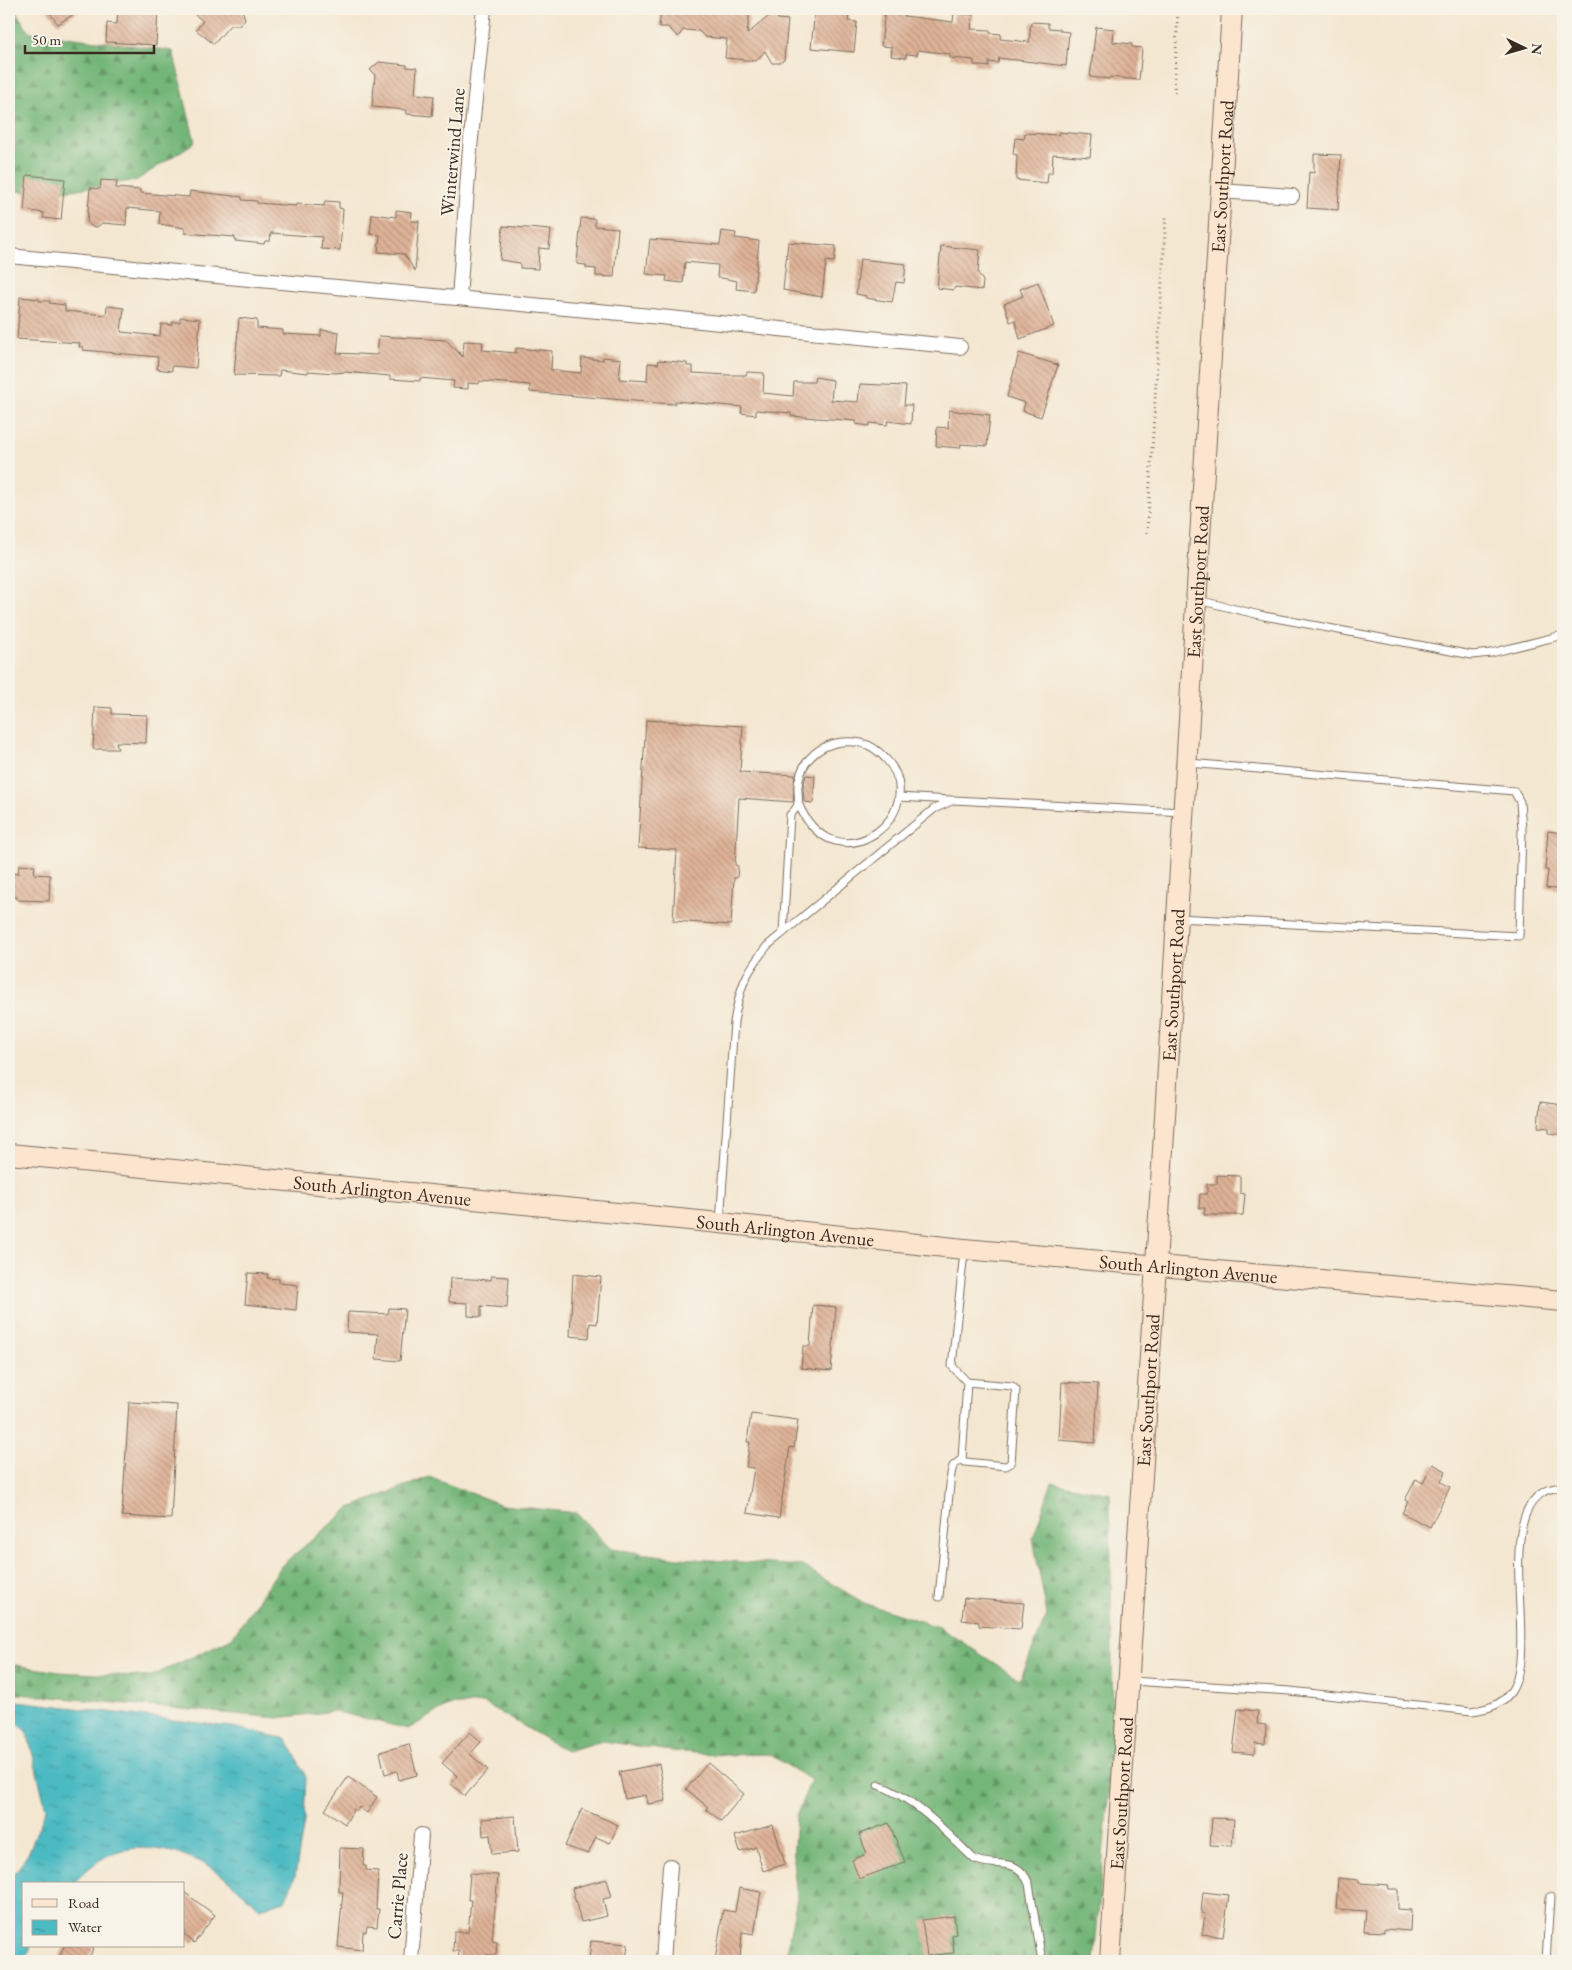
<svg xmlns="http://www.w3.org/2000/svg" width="1572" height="1970" font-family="'EB Garamond',serif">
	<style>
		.forest { fill: url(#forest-firs); stroke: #57704b }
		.water { fill: url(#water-ripples); stroke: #447270 }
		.building { fill: url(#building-back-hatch) }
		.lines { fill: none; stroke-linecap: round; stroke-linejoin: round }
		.lane-casing { stroke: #7c6c5d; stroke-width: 9 }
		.street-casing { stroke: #7c6c5d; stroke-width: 16 }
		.secondary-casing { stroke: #7c6c5d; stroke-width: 22 }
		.path { stroke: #7c6c5d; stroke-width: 3; stroke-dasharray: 1 4; stroke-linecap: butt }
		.lane { stroke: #fff; stroke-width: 7 }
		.street { stroke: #fff; stroke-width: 14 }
		.secondary { stroke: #fbe5cf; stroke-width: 20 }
		.labels { text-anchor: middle; stroke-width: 4; stroke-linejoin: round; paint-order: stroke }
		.street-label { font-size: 19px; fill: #3b2a1e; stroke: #f7f3e8 }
	</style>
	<defs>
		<pattern id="forest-firs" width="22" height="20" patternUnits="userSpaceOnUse" patternTransform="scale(1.25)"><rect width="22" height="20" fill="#73b678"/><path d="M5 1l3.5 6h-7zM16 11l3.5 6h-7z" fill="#609462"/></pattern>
		<pattern id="water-ripples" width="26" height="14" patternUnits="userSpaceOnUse" patternTransform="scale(1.25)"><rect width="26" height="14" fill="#4cbac2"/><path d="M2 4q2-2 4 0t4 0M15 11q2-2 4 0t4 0" fill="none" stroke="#40979d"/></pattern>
		<pattern id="building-back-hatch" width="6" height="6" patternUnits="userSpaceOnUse" patternTransform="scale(1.25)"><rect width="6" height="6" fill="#dfb398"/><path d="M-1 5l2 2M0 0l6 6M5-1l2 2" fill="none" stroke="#b6927b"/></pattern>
	</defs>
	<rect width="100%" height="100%" fill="#f7f3e8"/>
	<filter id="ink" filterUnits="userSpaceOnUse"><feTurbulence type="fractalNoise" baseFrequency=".02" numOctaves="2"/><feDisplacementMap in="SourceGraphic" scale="10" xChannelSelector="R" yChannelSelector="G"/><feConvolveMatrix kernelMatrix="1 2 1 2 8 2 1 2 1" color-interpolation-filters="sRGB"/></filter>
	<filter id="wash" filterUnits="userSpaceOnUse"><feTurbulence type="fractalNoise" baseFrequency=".0096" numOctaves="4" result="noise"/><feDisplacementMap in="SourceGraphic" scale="20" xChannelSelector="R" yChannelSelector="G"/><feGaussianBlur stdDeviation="1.12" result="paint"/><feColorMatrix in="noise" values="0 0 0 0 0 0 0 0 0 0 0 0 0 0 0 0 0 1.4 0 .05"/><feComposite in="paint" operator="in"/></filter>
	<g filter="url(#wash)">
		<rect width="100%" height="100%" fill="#f4e7d1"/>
		<g class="forest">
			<polygon points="9,9 14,9 29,32 173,51 195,142 137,180 44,194 9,190"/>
			<polygon points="429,1477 502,1505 576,1513 611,1549 678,1558 802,1566 864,1603 939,1627 1020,1680 1047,1615 1033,1538 1052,1482 1110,1494 1113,1742 1094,1961 785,1961 797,1898 793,1860 796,1816 811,1780 769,1754 723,1755 671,1751 603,1741 566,1751 484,1703 448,1706 408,1729 334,1711 278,1718 9,1693 9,1664 59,1672 150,1677 232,1638 282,1565 350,1508"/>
		</g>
		<path class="water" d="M9 1700 232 1727 287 1739 306 1777 304 1822 295 1876 285 1901 260 1908C245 1895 229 1880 213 1869 190 1853 146 1843 120 1851 101 1856 86 1870 73 1884H24V1946H31L26 1961H9V1882L28 1854 46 1809 27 1731 9 1717Z"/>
		<g id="blocks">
			<g class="building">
				<polygon points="47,9 82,9 58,24"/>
				<polygon points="118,9 158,11 156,45 106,42 107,23 117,24"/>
				<polygon points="188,9 242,9 245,19 240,25 230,25 214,44 196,30 203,21"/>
				<polygon points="666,9 750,9 747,34 774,12 778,19 788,20 784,60 779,63 772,63 765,51 756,61 725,58 727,39 705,37 699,31 683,30 678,37 668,27 659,27 661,10 665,11"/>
				<polygon points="815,9 833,9 833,10 849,12 848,21 857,22 854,52 811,48"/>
				<polygon points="885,9 905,9 904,16 953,22 954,13 973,15 971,29 990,30 990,33 1001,34 1000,39 1029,42 1031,22 1048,23 1048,28 1060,29 1060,31 1069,32 1066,66 999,58 998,63 989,62 989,67 974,65 974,60 950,58 950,54 918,50 917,55 906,54 906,58 891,56 892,47 881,46"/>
				<polygon points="1096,27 1114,29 1113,42 1132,44 1132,47 1142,48 1139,80 1110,77 1109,79 1090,77"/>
				<polygon points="379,62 407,65 407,67 417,68 415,94 434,96 432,116 406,114 407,110 372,107 375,75 370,70"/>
				<polygon points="1059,132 1092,135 1090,157 1053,154 1052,173 1048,173 1047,183 1016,180 1017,155 1013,154 1015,138 1024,139 1025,133 1058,135"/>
				<polygon points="1314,154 1341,155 1338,210 1307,208 1309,172 1314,173"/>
				<polygon points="27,175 65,179 61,220 43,218 44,213 24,210"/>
				<polygon points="101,180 117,181 116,188 140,190 140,193 189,197 190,191 242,197 242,200 257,201 257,203 296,206 296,204 324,206 325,201 339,202 339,208 343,209 340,250 321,249 322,237 271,233 270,241 265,241 264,244 235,241 235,237 185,233 185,228 159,224 160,211 127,208 126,225 102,223 97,227 91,226 87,222 90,188 100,189"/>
				<polygon points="396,210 412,212 411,221 419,221 415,271 404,254 378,252 380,235 370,234 372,214 396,217"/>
				<polygon points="581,218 595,219 595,226 618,228 614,277 596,276 596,269 586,268 586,265 577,264"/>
				<polygon points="503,226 551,230 549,249 539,248 538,269 520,268 520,263 500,260"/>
				<polygon points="722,231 736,233 735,238 759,241 754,291 736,289 737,281 717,277 718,265 685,262 683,283 666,281 667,276 646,274 650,239 720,245"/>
				<polygon points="788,242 836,246 834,262 826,261 822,297 783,290"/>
				<polygon points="941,246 980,250 978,273 983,281 982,290 955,287 954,290 937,288"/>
				<polygon points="860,259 906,264 904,283 896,282 892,302 866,298 866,296 856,294"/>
				<polygon points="1038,282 1054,326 1020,339 1015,320 1010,322 1004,304 1023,296 1020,289"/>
				<polygon points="20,297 39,299 39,301 50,301 49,303 65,305 65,311 106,315 107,306 124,308 121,332 160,336 161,324 172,325 172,322 180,322 180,317 200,319 196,368 172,366 172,371 157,369 158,357 83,350 83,347 79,347 80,343 17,339"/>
				<polygon points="239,318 257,320 257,328 283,330 283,334 321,336 321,330 339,332 337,353 377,355 379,336 446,340 463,357 464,341 483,342 482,350 516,353 516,348 552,351 551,370 581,373 582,358 603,360 603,357 621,359 619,379 647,381 648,363 658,364 659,360 687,363 687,366 693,366 693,373 728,375 746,375 747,372 764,373 763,393 793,396 794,382 814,382 815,377 833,380 831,400 858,402 860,384 906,386 904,405 912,405 911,424 888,421 887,425 870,423 869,426 856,424 856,421 791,416 791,413 756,410 756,415 741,413 742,407 675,401 675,404 658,403 530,392 530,385 479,381 479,384 468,383 468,389 453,388 454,381 420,378 420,381 390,379 390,376 345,372 335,373 308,371 308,373 280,370 279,376 234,375"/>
				<polygon points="1019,353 1058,365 1041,417 1023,411 1025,403 1007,397"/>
				<polygon points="949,410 990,415 987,446 961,444 960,448 936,446 937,427 948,428"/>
				<polygon points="95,707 112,708 112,714 147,715 146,743 116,742 118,749 93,749"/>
				<polygon points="646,720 743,726 740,772 795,775 793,802 739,798 735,865 738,866 737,878 734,878 731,925 673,921 677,850 638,848"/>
				<polygon points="806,775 815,776 813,803 804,802 803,787"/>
				<polygon points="1548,831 1563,833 1563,890 1546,888 1548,870 1545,870"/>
				<polygon points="19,865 35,866 34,874 50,875 49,901 17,900 17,897 9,897 9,873 18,874"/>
				<polygon points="1540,1102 1563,1105 1563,1135 1549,1133 1549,1128 1538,1127"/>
				<polygon points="1217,1175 1240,1176 1240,1193 1245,1194 1243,1215 1204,1215 1205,1208 1199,1208 1200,1194 1207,1194 1207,1184 1217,1184"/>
				<polygon points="248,1273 268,1274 267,1278 279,1279 279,1283 298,1285 296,1310 245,1304"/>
				<polygon points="573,1274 601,1277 597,1324 590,1323 589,1338 570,1336"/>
				<polygon points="491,1276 509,1277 507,1308 481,1306 481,1317 468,1316 468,1303 449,1302 450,1278 491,1280"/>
				<polygon points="813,1305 836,1307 831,1371 801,1368 803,1346 810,1346"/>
				<polygon points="389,1308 405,1309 400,1361 376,1359 378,1334 347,1332 348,1312 388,1314"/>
				<polygon points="1062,1382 1098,1384 1095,1443 1059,1440"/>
				<polygon points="129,1402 177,1405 171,1519 122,1516"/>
				<polygon points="751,1414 798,1420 794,1448 790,1447 779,1518 747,1513 754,1468 746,1467 750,1442 747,1442"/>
				<polygon points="1433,1464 1446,1471 1441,1482 1450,1487 1430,1527 1402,1513 1408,1502 1405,1500 1416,1479 1423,1483"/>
				<polygon points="964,1598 1024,1603 1021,1629 979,1626 979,1622 962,1620"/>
				<polygon points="1238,1709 1258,1711 1257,1724 1266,1725 1265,1744 1255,1743 1254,1754 1233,1752"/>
				<polygon points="470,1732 481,1742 470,1754 488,1770 465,1796 451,1784 457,1776 442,1763"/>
				<polygon points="409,1744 417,1775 399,1780 397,1771 385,1774 380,1752"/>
				<polygon points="708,1763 744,1794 721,1821 706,1809 708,1807 686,1789"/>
				<polygon points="659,1764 666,1801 648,1804 646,1795 625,1799 619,1772"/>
				<polygon points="348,1777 377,1797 367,1813 359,1807 357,1811 354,1809 345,1824 325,1810"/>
				<polygon points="582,1809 618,1825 610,1843 596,1837 588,1854 565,1846"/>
				<polygon points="515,1816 518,1852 492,1854 490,1835 483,1836 482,1819"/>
				<polygon points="1212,1818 1234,1819 1232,1846 1210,1845"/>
				<polygon points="889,1823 905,1862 859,1879 852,1860 867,1854 859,1834"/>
				<polygon points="773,1825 785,1864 763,1871 756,1847 740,1852 735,1836"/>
				<polygon points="340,1848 364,1849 363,1866 366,1866 366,1870 378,1871 376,1909 379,1909 377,1927 367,1926 366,1932 363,1932 362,1950 338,1947 343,1892 339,1892 339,1886"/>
				<polygon points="470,1873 498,1875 492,1941 497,1942 496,1955 486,1955 485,1961 458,1961 459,1951 453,1951 454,1932 468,1932 471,1900 468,1900"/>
				<polygon points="1338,1878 1359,1880 1359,1883 1389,1885 1388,1889 1398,1889 1398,1909 1411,1910 1410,1931 1384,1929 1384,1932 1364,1931 1366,1911 1336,1909"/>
				<polygon points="607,1879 612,1897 603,1899 607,1916 581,1922 572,1888"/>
				<polygon points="739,1888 761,1892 754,1934 742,1932 740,1961 715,1961 723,1910 735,1912"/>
				<polygon points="184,1892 215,1915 194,1943 184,1935"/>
				<polygon points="1203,1892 1229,1895 1223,1937 1202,1934 1205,1914 1201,1913"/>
				<polygon points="954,1916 956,1934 952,1935 954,1953 927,1956 922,1920"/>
				<polygon points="591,1941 628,1944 626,1961 589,1961"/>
				<polygon points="64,1946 94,1946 88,1961 58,1961"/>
			</g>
		</g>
	</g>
	<g filter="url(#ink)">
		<use href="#blocks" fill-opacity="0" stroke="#7c6c5d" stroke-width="1"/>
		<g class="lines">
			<defs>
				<g id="lane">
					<polyline points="1198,600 1264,616 1472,655 1491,653 1563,635"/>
					<polyline points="899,797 951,800"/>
					<polyline points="1178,918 1519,936 1522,829 1520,802 1514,791 1189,763"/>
					<path d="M783 933 790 815C793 812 798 807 798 803 799 799 798 795 798 791 797 781 802 767 809 759 822 744 841 739 861 743 871 745 879 751 886 759 935 812 835 891 798 803"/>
					<path d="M720 1222 734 1022C740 987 744 975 767 946L934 809 954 800 1183 812"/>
					<polyline points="964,1252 952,1366 967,1382 1012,1386 1016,1390 1011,1463 1006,1466 965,1462 962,1459 967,1382"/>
					<polyline points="939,1597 951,1474 953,1466 962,1459"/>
					<path d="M1131 1681 1290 1691 1472 1711C1486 1709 1500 1706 1509 1694 1544 1653 1482 1490 1563 1487"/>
					<path d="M878 1785C914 1797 947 1833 974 1859 995 1869 1018 1855 1029 1884L1042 1961"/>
					<polyline points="1546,1961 1550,1897"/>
				</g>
				<g id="street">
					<polyline points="1220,191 1292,196"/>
					<polyline points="9,256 217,276 620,313 960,347"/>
					<polyline points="459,298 470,148 484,9"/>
					<polyline points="411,1961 421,1835"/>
					<polyline points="663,1961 670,1866"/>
				</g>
				<g id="secondary">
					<path id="s1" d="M9 1154 720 1223 964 1249 1563 1301"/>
					<path id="s2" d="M1110 1961 1156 1265 1232 9"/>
				</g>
			</defs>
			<use href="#lane" class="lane-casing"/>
			<use href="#street" class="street-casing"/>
			<use href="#secondary" class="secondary-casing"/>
			<g class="path">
				<polyline points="1174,93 1178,9"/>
				<polyline points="1147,533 1166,216"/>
			</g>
			<use href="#lane" class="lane"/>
			<use href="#street" class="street"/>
			<use href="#secondary" class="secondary"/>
		</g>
	</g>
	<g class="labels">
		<g class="street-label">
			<text transform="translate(452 152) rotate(-85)" y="7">Winterwind Lane</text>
			<text dy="7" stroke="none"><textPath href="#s2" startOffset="1788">East Southport Road</textPath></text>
			<text dy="7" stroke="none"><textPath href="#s2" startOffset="1382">East Southport Road</textPath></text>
			<text dy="7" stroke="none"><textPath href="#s2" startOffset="978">East Southport Road</textPath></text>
			<text dy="7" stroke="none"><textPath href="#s1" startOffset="375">South Arlington Avenue</textPath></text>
			<text dy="7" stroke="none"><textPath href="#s1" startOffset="780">South Arlington Avenue</textPath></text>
			<text dy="7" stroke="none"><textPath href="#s1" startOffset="1185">South Arlington Avenue</textPath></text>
			<text dy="7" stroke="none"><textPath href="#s2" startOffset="572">East Southport Road</textPath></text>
			<text dy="7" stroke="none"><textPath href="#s2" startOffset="168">East Southport Road</textPath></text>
			<text transform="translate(397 1896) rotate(-85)" y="7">Carrie Place</text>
		</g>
	</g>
	<rect width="1572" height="1970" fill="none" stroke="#f7f3e8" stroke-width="30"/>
	<rect x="22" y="1882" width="162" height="65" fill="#f7f3e8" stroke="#aca397"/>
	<rect x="32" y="1899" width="25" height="8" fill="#fbe5cf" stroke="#aca397"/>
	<text x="68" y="1908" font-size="15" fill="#3b2a1e">Road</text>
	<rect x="32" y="1920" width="25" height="15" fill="url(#water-ripples)" stroke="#aca397"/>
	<text x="68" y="1932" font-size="15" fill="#3b2a1e">Water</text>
	<g transform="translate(1524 48) rotate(95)" stroke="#f7f3e8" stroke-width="4" paint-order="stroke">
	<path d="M0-4L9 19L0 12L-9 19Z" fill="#3b2a1e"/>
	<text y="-8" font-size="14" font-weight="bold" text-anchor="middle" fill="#3b2a1e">N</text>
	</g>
	<path d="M25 45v8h129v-8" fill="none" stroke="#3b2a1e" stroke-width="2.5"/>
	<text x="32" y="45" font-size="15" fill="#3b2a1e" stroke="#f7f3e8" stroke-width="4" paint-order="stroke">50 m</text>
</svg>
